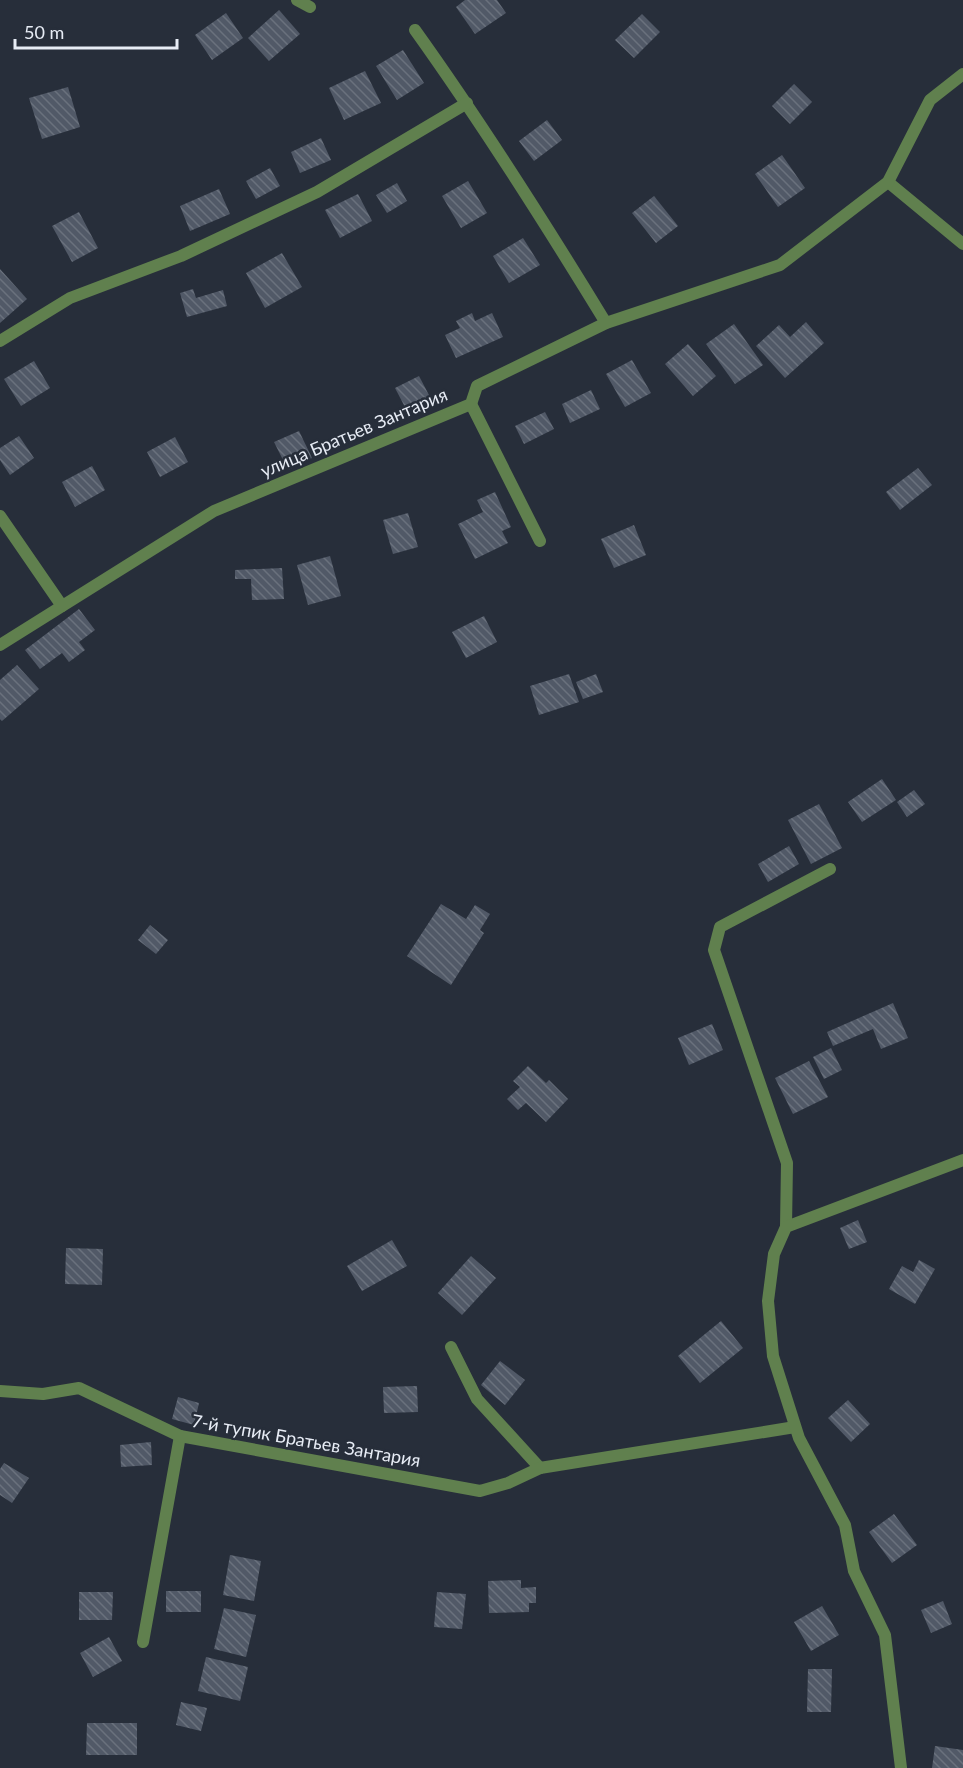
<svg xmlns="http://www.w3.org/2000/svg" width="963" height="1768" font-family="Lato,sans-serif">
	<style>
		.building { fill: url(#building-back-hatch) }
		.lines { fill: none; stroke-linecap: round; stroke-linejoin: round }
		.lane { stroke: #60804e; stroke-width: 12 }
		.street { stroke: #60804e; stroke-width: 12 }
		.labels { text-anchor: middle; stroke-width: 5; stroke-linejoin: round; paint-order: stroke }
		.street-label { font-size: 18px; fill: #e7ecf5; stroke: #272e3a }
	</style>
	<defs>
		<pattern id="building-back-hatch" width="6" height="6" patternUnits="userSpaceOnUse" patternTransform="scale(1.5)"><rect width="6" height="6" fill="#515967"/><path d="M-1 5l2 2M0 0l6 6M5-1l2 2" fill="none" stroke="#6a717d"/></pattern>
	</defs>
	<rect width="100%" height="100%" fill="#272e3a"/>
	<g class="building">
		<polygon points="465,0 497,0 506,13 475,34 456,7"/>
		<polygon points="279,10 300,34 269,61 248,38"/>
		<polygon points="226,13 243,38 212,60 195,35"/>
		<polygon points="642,14 660,32 634,58 615,40"/>
		<polygon points="403,50 424,83 397,100 376,66"/>
		<polygon points="365,71 381,103 344,120 329,88"/>
		<polygon points="794,84 812,102 790,124 772,106"/>
		<polygon points="68,87 80,127 42,139 29,98"/>
		<polygon points="547,120 562,140 534,161 519,141"/>
		<polygon points="321,138 331,160 300,173 291,152"/>
		<polygon points="782,155 805,188 778,207 755,174"/>
		<polygon points="270,168 280,186 256,199 246,181"/>
		<polygon points="468,181 487,213 461,228 442,196"/>
		<polygon points="397,183 407,201 387,213 376,195"/>
		<polygon points="219,189 230,214 190,231 180,206"/>
		<polygon points="358,194 372,221 340,238 325,210"/>
		<polygon points="654,196 678,226 656,243 632,213"/>
		<polygon points="79,212 98,248 72,262 52,226"/>
		<polygon points="523,238 540,265 509,283 493,256"/>
		<polygon points="282,253 302,287 265,308 246,273"/>
		<polygon points="0,269 27,299 0,323"/>
		<polygon points="193,289 196,298 223,290 227,306 187,317 180,293"/>
		<polygon points="472,313 475,321 492,313 503,337 456,358 445,335 460,328 456,321"/>
		<polygon points="806,322 824,343 785,378 756,346 779,325 790,337"/>
		<polygon points="734,324 763,365 735,384 706,344"/>
		<polygon points="688,344 716,376 693,396 665,364"/>
		<polygon points="632,360 651,393 625,407 606,374"/>
		<polygon points="34,361 50,388 21,406 4,379"/>
		<polygon points="419,376 430,397 406,409 395,388"/>
		<polygon points="591,390 600,409 570,423 562,404"/>
		<polygon points="545,412 554,429 524,444 515,426"/>
		<polygon points="299,431 312,458 288,470 274,442"/>
		<polygon points="19,436 34,458 10,475 0,460 0,448"/>
		<polygon points="175,437 188,462 160,477 147,452"/>
		<polygon points="92,466 105,490 75,507 62,482"/>
		<polygon points="918,468 932,485 900,510 886,492"/>
		<polygon points="495,492 511,527 502,531 508,543 475,559 458,524 483,512 477,500"/>
		<polygon points="408,513 418,547 393,554 383,520"/>
		<polygon points="634,525 646,555 614,568 601,539"/>
		<polygon points="330,556 341,596 308,605 297,565"/>
		<polygon points="282,568 284,599 252,600 251,579 235,579 235,570"/>
		<polygon points="79,609 95,630 79,642 85,650 69,662 62,653 40,669 25,650"/>
		<polygon points="484,616 497,642 466,658 452,632"/>
		<polygon points="17,665 39,689 2,721 0,719 0,680"/>
		<polygon points="569,674 579,702 539,715 530,686"/>
		<polygon points="596,674 603,692 583,699 576,682"/>
		<polygon points="882,779 896,800 862,822 848,802"/>
		<polygon points="914,790 925,804 907,817 897,802"/>
		<polygon points="819,804 842,848 811,864 788,820"/>
		<polygon points="789,846 799,864 768,882 758,864"/>
		<polygon points="441,904 466,919 475,905 490,914 480,930 484,933 451,985 407,956"/>
		<polygon points="150,925 168,940 156,954 138,940"/>
		<polygon points="893,1003 908,1038 881,1049 873,1029 833,1046 827,1032"/>
		<polygon points="712,1024 723,1050 689,1065 678,1038"/>
		<polygon points="831,1048 842,1070 824,1079 813,1057"/>
		<polygon points="809,1061 828,1097 793,1114 775,1078"/>
		<polygon points="528,1066 546,1083 549,1080 568,1099 546,1122 526,1103 518,1110 507,1099 520,1087 513,1081"/>
		<polygon points="858,1220 867,1242 849,1249 840,1228"/>
		<polygon points="392,1240 407,1266 362,1291 347,1266"/>
		<polygon points="66,1248 103,1249 102,1285 65,1284"/>
		<polygon points="471,1256 496,1278 462,1315 438,1293"/>
		<polygon points="919,1260 935,1269 915,1304 889,1289 902,1266 913,1272"/>
		<polygon points="721,1321 743,1348 700,1383 678,1356"/>
		<polygon points="500,1361 525,1380 505,1405 481,1385"/>
		<polygon points="417,1386 418,1412 384,1413 383,1387"/>
		<polygon points="178,1397 199,1403 194,1425 172,1419"/>
		<polygon points="848,1400 870,1424 851,1442 828,1418"/>
		<polygon points="151,1442 152,1465 121,1467 120,1445"/>
		<polygon points="4,1463 29,1478 12,1503 0,1495 0,1469"/>
		<polygon points="894,1514 917,1545 892,1563 869,1532"/>
		<polygon points="230,1555 261,1561 254,1601 223,1595"/>
		<polygon points="521,1580 521,1588 536,1587 536,1603 529,1603 529,1612 489,1613 488,1581"/>
		<rect x="166" y="1591" width="35" height="21"/>
		<polygon points="79,1592 113,1592 112,1620 79,1620"/>
		<polygon points="437,1592 466,1594 462,1629 434,1627"/>
		<polygon points="943,1601 952,1624 931,1633 921,1610"/>
		<polygon points="822,1606 839,1635 811,1651 794,1622"/>
		<polygon points="224,1608 256,1615 246,1657 214,1649"/>
		<polygon points="109,1637 122,1661 93,1677 80,1653"/>
		<polygon points="206,1657 248,1667 240,1701 198,1691"/>
		<polygon points="808,1669 832,1669 831,1712 807,1712"/>
		<polygon points="181,1702 207,1708 201,1731 176,1725"/>
		<polygon points="87,1723 137,1723 137,1755 86,1755"/>
		<polygon points="935,1746 963,1750 963,1768 932,1768"/>
	</g>
	<g class="lines">
		<g class="lane">
			<polyline points="471,404 540,541"/>
			<polyline points="451,1347 477,1399 540,1468"/>
			<polyline points="143,1642 180,1436"/>
		</g>
		<g class="street">
			<polyline points="297,0 310,7"/>
			<path d="M415 30C483 125 545 223 606 323"/>
			<polyline points="888,182 963,244"/>
			<polyline points="0,341 70,298 181,256 317,192 467,103"/>
			<polyline points="0,516 62,606"/>
			<polyline points="0,645 214,511 471,404 477,386 606,323 780,265 888,182 930,100 963,74"/>
			<polyline points="786,1227 787,1163 714,950 720,927 830,869"/>
			<polyline points="0,1391 43,1394 79,1388 180,1436 480,1491 508,1483 540,1468 795,1427"/>
			<polyline points="901,1768 885,1635 854,1571 845,1525 799,1438 773,1356 768,1301 774,1254 786,1227 963,1160"/>
		</g>
	</g>
	<g class="labels">
		<g class="street-label">
			<text transform="translate(354 433) rotate(-23)" y="6">улица Братьев Зантария</text>
			<text transform="translate(306 1441) rotate(10)" y="6">7-й тупик Братьев Зантария</text>
		</g>
	</g>
	<path d="M15 39v9h162v-9" fill="none" stroke="#e7ecf5" stroke-width="3"/>
	<text x="24" y="39" font-size="18" fill="#e7ecf5" stroke="#272e3a" stroke-width="4.5" paint-order="stroke">50 m</text>
</svg>
